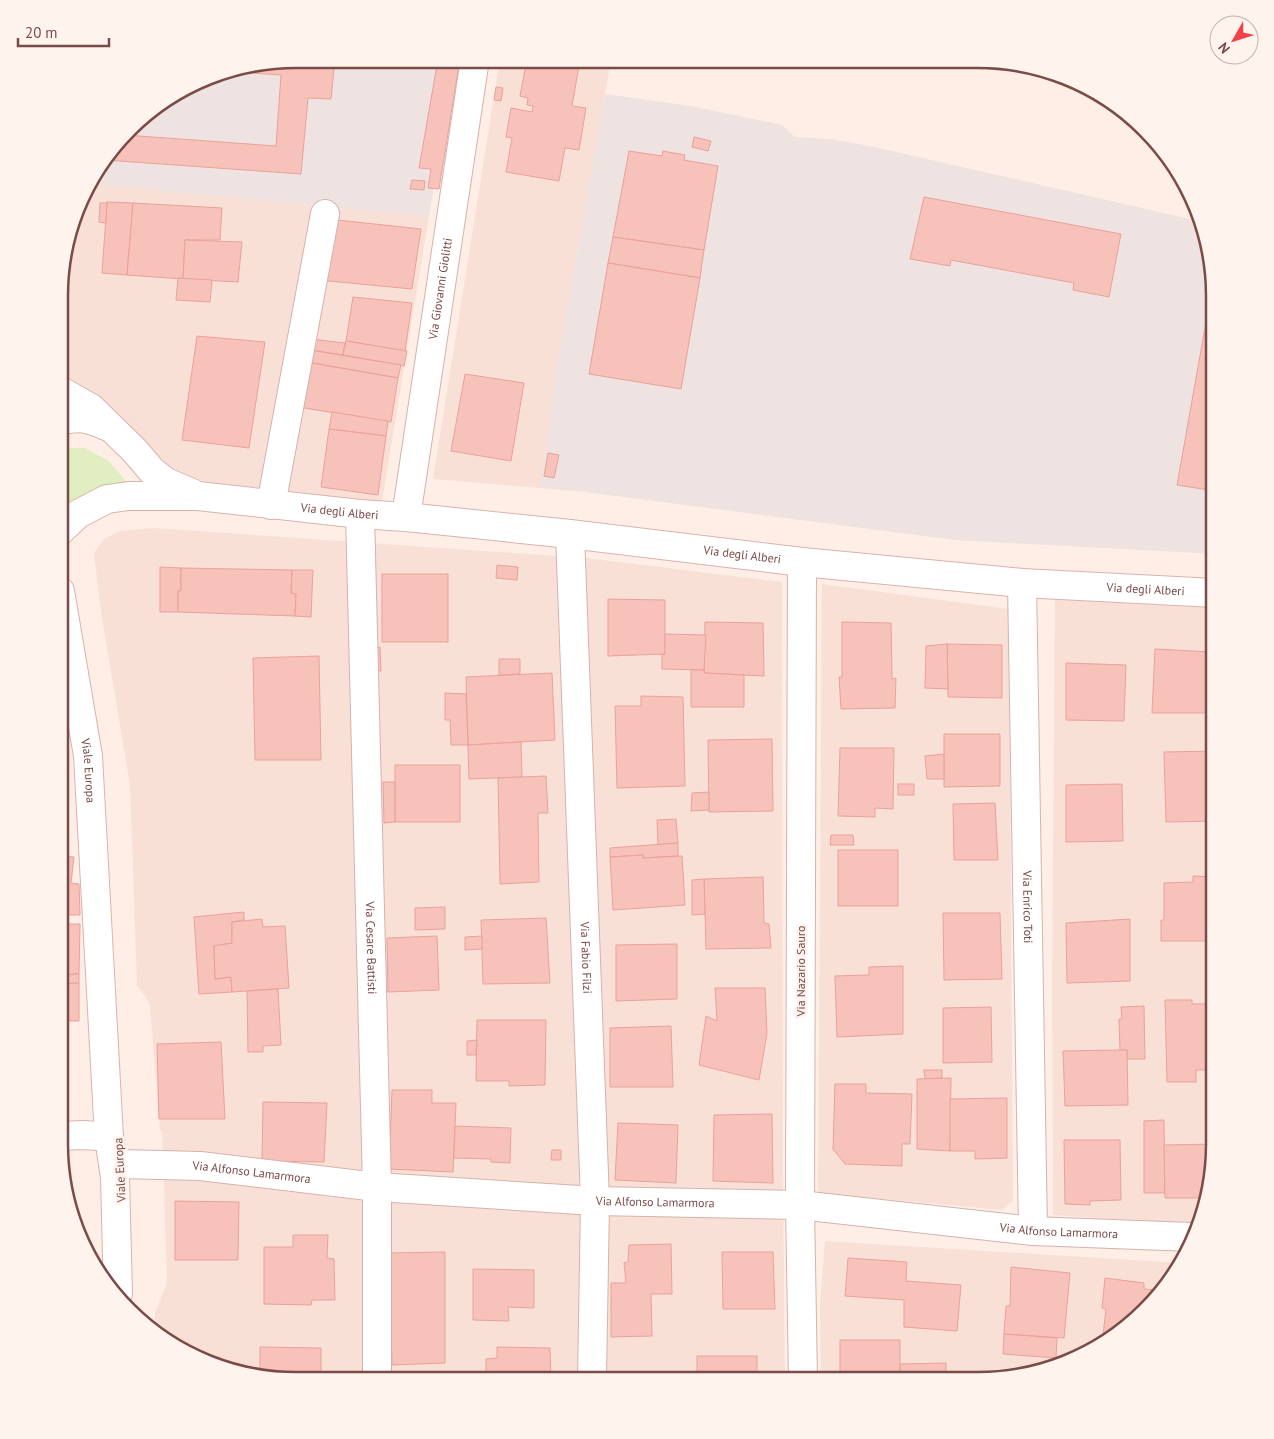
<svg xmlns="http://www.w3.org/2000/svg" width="1274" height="1439" font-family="'PT Sans',sans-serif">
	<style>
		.residential { fill: #f9e0d6 }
		.industrial { fill: #eee3e0 }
		.green { fill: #e0eec2 }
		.building { fill: #f6c2ba; stroke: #eba199 }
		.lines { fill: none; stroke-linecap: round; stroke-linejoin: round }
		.street-casing { stroke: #d4b3ad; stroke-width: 30 }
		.secondary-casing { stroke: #dab3ac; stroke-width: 30 }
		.street { stroke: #fff; stroke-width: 28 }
		.secondary { stroke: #fff; stroke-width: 28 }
		.labels { text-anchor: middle; stroke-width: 5; stroke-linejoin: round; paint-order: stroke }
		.street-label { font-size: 12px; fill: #7a4b47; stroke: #fff3ee }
		.rim { fill: none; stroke: #7a4b47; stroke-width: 2.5 }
	</style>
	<rect width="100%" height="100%" fill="#feeee5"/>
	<g class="residential">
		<polygon points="500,59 611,60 558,359 540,488 433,479"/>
		<polygon points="88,183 429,217 382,501 258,490 178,477 65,380 65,322 61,306 61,264"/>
		<polygon points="154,528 586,558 782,582 783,1171 785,1380 280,1380 177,1349 155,1328 155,1312 166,1286 167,1276 162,1131 160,1131 150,1007 146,997 137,986 130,785 101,612 94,553 104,539 120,531"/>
		<polygon points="822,584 1009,609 1013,1201 1002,1210 818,1193"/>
		<polygon points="1055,592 1215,599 1215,1159 1195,1225 1053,1215 1052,985"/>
		<polygon points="59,1125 64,1128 72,1175 74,1225 71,1219 59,1159"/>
		<polygon points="825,1241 1182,1263 1110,1341 1054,1368 994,1380 821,1380 820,1305"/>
	</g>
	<g class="industrial">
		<polygon points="295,59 454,59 429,217 88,183 90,177 140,117 219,71"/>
		<polygon points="605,94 691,106 782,125 795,137 830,139 870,146 1203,222 1215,280 1215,554 955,540 585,492 540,488 558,359"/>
		<polygon points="60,788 72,993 62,1016 69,1128 59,1125"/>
	</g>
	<path class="green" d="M64 448H85L109 461 129 485 68 510C60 486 58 474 64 448Z"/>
	<g class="building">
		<polygon points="295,59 335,59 331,99 308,98 301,174 105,160 125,135 276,146 281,75 224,71"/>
		<polygon points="438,59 460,59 439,189 428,188 431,169 419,168"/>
		<polygon points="527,59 580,60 572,106 586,108 579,150 565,148 559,181 506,172 512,138 506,137 511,108 532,112 533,106 527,105 528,98 520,96"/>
		<polygon points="496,87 503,88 501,101 494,100"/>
		<polygon points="694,137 711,141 708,151 692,147"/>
		<polygon points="629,151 662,156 663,151 685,155 684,160 718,166 704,250 613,237"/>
		<polygon points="412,180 425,181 424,190 410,189"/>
		<polygon points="924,197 1121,234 1109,297 1073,290 1074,283 951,260 950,266 910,259"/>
		<polygon points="107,202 133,203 127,275 102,273"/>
		<polygon points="100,203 107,203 106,223 99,222"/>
		<polygon points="133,203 222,208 220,240 185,240 183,279 127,275"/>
		<polygon points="328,219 421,229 412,289 318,280"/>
		<polygon points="613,237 704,250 700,278 608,263"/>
		<polygon points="185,240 242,242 238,282 183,279"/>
		<polygon points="608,263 700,278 681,389 589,374"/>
		<polygon points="1214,277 1215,280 1215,491 1177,485"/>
		<polygon points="178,278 212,280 210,302 176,300"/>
		<polygon points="353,297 412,303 405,351 346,341"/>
		<polygon points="197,336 265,342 249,448 182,440"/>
		<polygon points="311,339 345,343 343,355 310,350"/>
		<polygon points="346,341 407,351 404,366 343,355"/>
		<polygon points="310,350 401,365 398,378 307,362"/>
		<polygon points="306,362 398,378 391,422 298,407"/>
		<polygon points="465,374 524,383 511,461 451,451"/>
		<polygon points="332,412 388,421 386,436 329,429"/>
		<polygon points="329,429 386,436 378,495 321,487"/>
		<polygon points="548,453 559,455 554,478 544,476"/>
		<polygon points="497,565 518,567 517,580 496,578"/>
		<polygon points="160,567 181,568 181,591 178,591 178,612 160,612"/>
		<polygon points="181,568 292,570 291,593 296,594 295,616 178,612 178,591 181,591"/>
		<polygon points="292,570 313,570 311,617 295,616 296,594 291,593"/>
		<rect x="382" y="574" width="66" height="68"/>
		<polygon points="608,599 665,600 665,654 608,656"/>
		<polygon points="705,622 763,623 764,676 704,673"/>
		<polygon points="842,622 891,623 892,679 896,678 895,708 841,709 839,677 842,677"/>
		<polygon points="665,634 706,635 704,670 662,669 662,655 665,654"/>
		<polygon points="947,644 1002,645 1002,698 948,697"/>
		<polygon points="947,644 948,689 925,688 926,646"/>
		<polygon points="380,647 381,671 370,671 369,648"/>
		<polygon points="1155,649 1211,652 1206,713 1152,713"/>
		<polygon points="319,656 321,760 255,760 253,658"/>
		<polygon points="499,659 520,659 520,674 499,675"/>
		<polygon points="1066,663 1126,665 1124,721 1066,720"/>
		<polygon points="691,670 704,670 704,673 744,675 744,707 691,707"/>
		<polygon points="552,673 555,740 468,745 466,677"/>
		<polygon points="445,693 466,694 468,745 451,745 450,720 445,720"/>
		<polygon points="641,696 683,697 685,786 617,788 615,706 641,706"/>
		<polygon points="944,734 1000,734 1000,786 944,787"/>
		<polygon points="772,739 773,811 709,812 708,740"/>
		<polygon points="521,742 522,777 469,779 468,745"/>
		<polygon points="840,748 894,748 893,809 875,808 875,817 838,816"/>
		<polygon points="1215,751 1215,821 1166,822 1164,752"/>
		<polygon points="944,754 944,779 927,779 925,756"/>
		<rect x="395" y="765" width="65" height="57"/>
		<polygon points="546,776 548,813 538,813 539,882 500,884 498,778"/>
		<polygon points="383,782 395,782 395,822 384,823"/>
		<rect x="898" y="784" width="16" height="11"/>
		<polygon points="1122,784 1123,841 1066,842 1066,785"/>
		<polygon points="709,792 709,810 691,811 692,793"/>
		<polygon points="995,803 998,860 954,860 953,804"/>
		<polygon points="676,819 678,843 658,845 657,820"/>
		<polygon points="831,835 853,835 854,845 830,845"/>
		<polygon points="678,843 678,856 643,858 643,855 610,857 610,848"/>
		<rect x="838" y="850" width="60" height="56"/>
		<polygon points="643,855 643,858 682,856 685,905 613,910 610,857"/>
		<polygon points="60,856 74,857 71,883 79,884 80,915 60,915"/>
		<polygon points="1193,876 1215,877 1215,941 1161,941 1161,920 1164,920 1164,883 1193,882"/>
		<polygon points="763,877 764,923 769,924 771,948 706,949 704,879"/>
		<polygon points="704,879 705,914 692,915 692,880"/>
		<polygon points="445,907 445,929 415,930 415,908"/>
		<polygon points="244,912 244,920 232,922 232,943 214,946 215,979 231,977 232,992 199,994 194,917"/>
		<polygon points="943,913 1000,913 1002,979 944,980"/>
		<polygon points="546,918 550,983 483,984 481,920"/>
		<polygon points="262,919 263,927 285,926 289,988 232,992 231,977 215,979 214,946 232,943 232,922"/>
		<polygon points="1130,919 1130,981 1067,983 1066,923"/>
		<polygon points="60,924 80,924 79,974 60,975"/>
		<polygon points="437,936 439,990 388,992 387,938"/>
		<polygon points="482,936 482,949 465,950 465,937"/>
		<polygon points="677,944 677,999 616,1001 616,945"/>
		<polygon points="903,966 903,1034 837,1037 835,976 869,975 869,967"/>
		<polygon points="79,974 79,983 60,984 60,975"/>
		<polygon points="79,983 79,1021 59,1021 60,984"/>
		<polygon points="715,988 765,988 767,1033 759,1080 699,1065 706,1016 717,1021"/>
		<polygon points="278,989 281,1045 263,1046 263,1052 248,1052 247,991"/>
		<polygon points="1165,1000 1192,1000 1192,1004 1209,1004 1210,1025 1215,1025 1215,1070 1196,1070 1196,1082 1167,1082"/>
		<polygon points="1144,1006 1145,1059 1127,1059 1127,1050 1120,1050 1119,1019 1122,1019 1121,1007"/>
		<polygon points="991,1007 992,1062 943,1063 943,1008"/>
		<polygon points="477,1020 546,1020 545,1085 509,1086 509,1081 476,1081"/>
		<polygon points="671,1026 673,1087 610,1087 610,1028"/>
		<polygon points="477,1040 476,1055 467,1055 467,1041"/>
		<polygon points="221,1042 225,1119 159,1119 157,1044"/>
		<polygon points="1120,1050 1127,1050 1128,1105 1065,1106 1063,1051"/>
		<polygon points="924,1070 942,1070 942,1078 925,1079"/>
		<polygon points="951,1078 950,1151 917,1149 917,1079"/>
		<polygon points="835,1084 866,1084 866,1093 912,1094 910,1144 902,1144 902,1166 845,1164 833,1149"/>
		<polygon points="392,1090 432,1090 432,1103 456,1103 453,1172 389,1169"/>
		<polygon points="1007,1098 1007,1158 975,1159 975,1151 950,1151 950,1099"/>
		<polygon points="263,1102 327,1103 324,1162 262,1161"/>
		<polygon points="772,1114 773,1183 713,1181 714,1115"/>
		<polygon points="1164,1120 1165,1193 1144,1193 1144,1121"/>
		<polygon points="618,1123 678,1125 676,1183 615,1180"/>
		<polygon points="455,1126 511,1128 510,1163 491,1162 491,1159 454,1158"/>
		<polygon points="1064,1140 1120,1140 1121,1200 1090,1201 1090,1205 1065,1204"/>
		<polygon points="1215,1144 1215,1159 1203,1198 1165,1198 1164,1145"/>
		<polygon points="552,1150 561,1150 561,1160 551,1160"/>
		<polygon points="175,1201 239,1202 238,1260 175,1260"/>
		<polygon points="293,1235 328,1235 327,1258 334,1259 335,1300 312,1300 311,1305 264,1304 264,1247 293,1247"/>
		<polygon points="671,1244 672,1294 651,1294 652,1336 611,1337 611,1283 626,1283 624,1263 628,1262 629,1245"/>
		<polygon points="445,1252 445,1363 392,1365 389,1253"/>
		<polygon points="722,1252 773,1252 775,1309 723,1309"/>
		<polygon points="848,1258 907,1262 906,1281 961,1285 957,1331 904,1327 904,1300 845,1296"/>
		<polygon points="1011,1267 1070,1273 1064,1338 1004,1334 1006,1306 1010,1306"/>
		<polygon points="473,1269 534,1270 534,1308 508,1307 509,1321 473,1320"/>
		<polygon points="1105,1278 1144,1283 1144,1289 1157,1290 1110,1341 1102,1344 1106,1309 1102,1308"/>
		<polygon points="1004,1334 1057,1338 1056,1358 1003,1354"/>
		<rect x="840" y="1340" width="60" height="40"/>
		<polygon points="260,1347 321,1348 321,1380 280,1380 260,1374"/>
		<polygon points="497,1347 550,1348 551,1380 486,1380 486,1359 497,1358"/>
		<rect x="697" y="1356" width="60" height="24"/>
		<polygon points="946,1363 946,1380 900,1380 900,1364"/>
	</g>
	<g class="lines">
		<defs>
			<g id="street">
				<polyline points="271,505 325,214"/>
				<path id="s1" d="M360 514 377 1187V1380"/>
				<path id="s2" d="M406 517 475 59"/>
				<path id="s3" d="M570 534 595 1201 592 1380"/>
				<polyline points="802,562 800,1205 803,1380"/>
				<path id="s4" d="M1022 583 1033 1231"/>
				<path id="s5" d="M121 1164 200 1166 377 1187 595 1201 800 1205 1033 1231 1191 1237"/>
			</g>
			<g id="secondary">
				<polyline points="61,391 91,408 135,451 152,471 166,482 192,493"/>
				<path d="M61 421C80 416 88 418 106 426"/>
				<path id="s6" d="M60 531 78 514 107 499 129 496H198L360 514 406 517 570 534 802 562 1022 583 1215 593"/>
				<path id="s7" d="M60 591 88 756 109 1137 115 1178 118 1293"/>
				<polyline points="59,1136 84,1135 109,1137"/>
			</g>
		</defs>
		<use href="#street" class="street-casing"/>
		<use href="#secondary" class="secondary-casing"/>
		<use href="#street" class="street"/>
		<use href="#secondary" class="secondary"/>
	</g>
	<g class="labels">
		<g class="street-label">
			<text dy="4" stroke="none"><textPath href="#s2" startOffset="231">Via Giovanni Giolitti</textPath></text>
			<text dy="4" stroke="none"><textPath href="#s6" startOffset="291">Via degli Alberi</textPath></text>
			<text dy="4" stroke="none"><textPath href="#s6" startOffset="696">Via degli Alberi</textPath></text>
			<text dy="4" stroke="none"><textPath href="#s6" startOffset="1101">Via degli Alberi</textPath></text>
			<text dy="4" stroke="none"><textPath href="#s7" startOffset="182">Viale Europa</textPath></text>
			<text dy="4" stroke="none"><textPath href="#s4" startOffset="324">Via Enrico Toti</textPath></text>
			<text dy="4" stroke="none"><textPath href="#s1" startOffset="434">Via Cesare Battisti</textPath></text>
			<text dy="4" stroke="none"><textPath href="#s3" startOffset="424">Via Fabio Filzi</textPath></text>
			<text transform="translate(801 971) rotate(-90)" y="4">Via Nazario Sauro</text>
			<text transform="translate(120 1170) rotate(-93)" y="4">Viale Europa</text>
			<text dy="4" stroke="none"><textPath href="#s5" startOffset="131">Via Alfonso Lamarmora</textPath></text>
			<text dy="4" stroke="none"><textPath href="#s5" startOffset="536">Via Alfonso Lamarmora</textPath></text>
			<text dy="4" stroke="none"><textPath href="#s5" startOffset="941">Via Alfonso Lamarmora</textPath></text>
		</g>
	</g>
	<path d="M0 0H1274V1439H0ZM296 68H978A228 228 0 0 1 1206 296V1144A228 228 0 0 1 978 1372H296A228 228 0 0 1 68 1144V296A228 228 0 0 1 296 68Z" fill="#fff3ee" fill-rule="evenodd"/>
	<path class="rim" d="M296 68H978A228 228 0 0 1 1206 296V1144A228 228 0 0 1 978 1372H296A228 228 0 0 1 68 1144V296A228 228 0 0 1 296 68Z"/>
	<g transform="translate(1234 40) rotate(231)"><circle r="24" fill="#fff3ee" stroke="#cab0ab"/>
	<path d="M0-4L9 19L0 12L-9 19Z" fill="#f34049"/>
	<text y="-8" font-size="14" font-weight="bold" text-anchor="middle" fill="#7a4b47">N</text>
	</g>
	<path d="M18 38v8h91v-8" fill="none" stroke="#7a4b47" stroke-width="2.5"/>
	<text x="25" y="38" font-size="15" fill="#7a4b47" stroke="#fff3ee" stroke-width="4" paint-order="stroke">20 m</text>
</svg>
